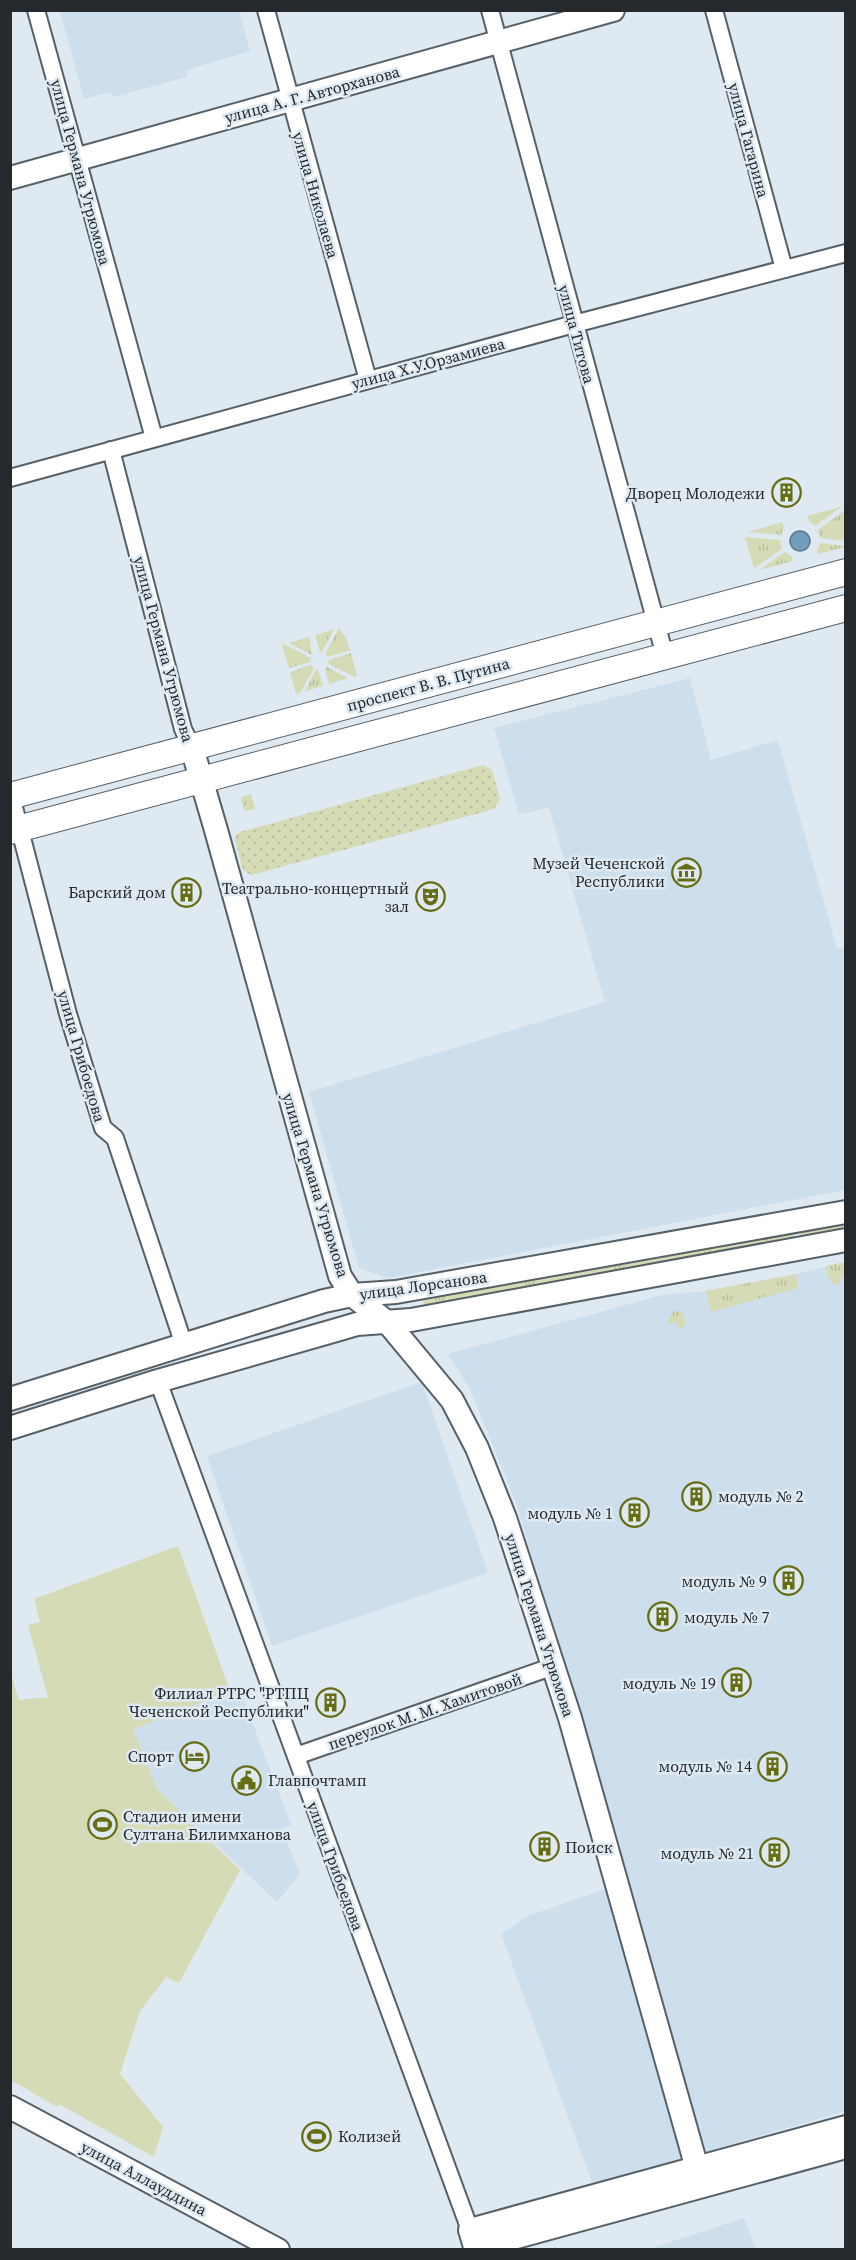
<svg xmlns="http://www.w3.org/2000/svg" width="856" height="2260" font-family="'Source Serif 4',serif">
	<style>
		.built { fill: #cddeec }
		.grass { fill: url(#grass-tufts) }
		.park { fill: url(#park-dots) }
		.garden { fill: #d5dbb5 }
		.water { fill: #719cbc; stroke: #5a7a91; stroke-width: 1.5 }
		.lines { fill: none; stroke-linecap: round; stroke-linejoin: round }
		.street-casing { stroke: #566067; stroke-width: 20 }
		.secondary-casing { stroke: #566067; stroke-width: 26 }
		.primary-casing { stroke: #566067; stroke-width: 28 }
		.street { stroke: #fff; stroke-width: 16 }
		.secondary { stroke: #fff; stroke-width: 22 }
		.primary { stroke: #fff; stroke-width: 26 }
		.labels { text-anchor: middle; stroke-width: 5; stroke-linejoin: round; paint-order: stroke }
		.street-label { font-size: 16px; fill: #25292c; stroke: #dee9f2 }
		.poi-label { font-size: 16px; fill: #25292c; stroke: #dee9f2; text-anchor: end }
	</style>
	<defs>
		<pattern id="grass-tufts" width="24" height="20" patternUnits="userSpaceOnUse" patternTransform="scale(1.5)"><rect width="24" height="20" fill="#d5dbb5"/><path d="M3 7l-1-3M5 7V3M7 7l1-3M15 17l-1-3M17 17v-4M19 17l1-3" fill="none" stroke="#b7bc9c"/></pattern>
		<pattern id="park-dots" width="8" height="8" patternUnits="userSpaceOnUse" patternTransform="scale(1.5)"><rect width="8" height="8" fill="#d5dbb5"/><path d="M2 2h.1M6 6h.1" fill="none" stroke="#b7bc9c" stroke-width="1.8" stroke-linecap="round"/></pattern>
	</defs>
	<rect width="100%" height="100%" fill="#dee9f2"/>
	<g class="built">
		<polygon points="60,11 239,11 250,51 186,70 187,77 113,97 111,92 84,99"/>
		<polygon points="690,678 711,760 778,740 837,949 845,947 845,1190 388,1278 359,1268 309,1092 605,1002 549,807 519,815 494,728"/>
		<polygon points="845,1262 845,2111 593,2185 501,1934 528,1916 623,1883 517,1505 470,1389 448,1354 662,1295 706,1291 796,1274"/>
		<polygon points="422,1382 488,1573 272,1646 207,1456"/>
		<polygon points="239,1687 291,1825 281,1829 300,1872 297,1878 277,1902 157,1789 133,1729"/>
		<polygon points="744,2218 756,2249 649,2249"/>
	</g>
	<g class="grass">
		<polygon points="843,506 815,526 809,521 807,516"/>
		<polygon points="845,510 845,541 820,538 818,530"/>
		<polygon points="782,522 784,528 781,535 748,532"/>
		<polygon points="745,537 780,540 782,549 754,568"/>
		<polygon points="820,543 845,546 845,547 818,554 817,551"/>
		<polygon points="785,552 792,557 793,561 759,570"/>
		<polygon points="339,628 346,638 350,650 327,657 325,654"/>
		<polygon points="334,629 322,652 320,652 315,635"/>
		<polygon points="309,637 312,655 289,643"/>
		<polygon points="284,644 311,658 310,662 289,668 282,645"/>
		<polygon points="351,653 357,676 354,677 328,663 329,660"/>
		<polygon points="311,665 314,668 301,692 296,694 290,672"/>
		<polygon points="327,667 348,678 329,684 325,668"/>
		<polygon points="316,670 318,670 323,686 305,691"/>
		<polygon points="251,794 255,809 244,811 241,797"/>
		<polygon points="845,1222 845,1230 801,1238 800,1230"/>
		<polygon points="793,1231 794,1239 424,1306 423,1299"/>
		<path d="M845 1262V1275L841 1277 839 1285C829 1285 828 1274 826 1266Z"/>
		<polygon points="796,1274 798,1288 711,1312 706,1291"/>
		<path d="M680 1311C685 1316 687 1321 684 1327L678 1329 676 1322 668 1324 667 1322 673 1312Z"/>
	</g>
	<polygon class="park" points="483,765 492,770 500,799 494,809 251,875 243,870 235,840 236,834 240,832"/>
	<polygon class="garden" points="178,1546 230,1691 133,1729 157,1789 240,1870 179,1983 166,1977 140,2011 120,2074 163,2127 154,2157 59,2104 57,2107 11,2080 10,1672 19,1700 48,1697 28,1625 40,1622 34,1599"/>
	<circle class="water" cx="800" cy="541" r="10"/>
	<g class="lines">
		<defs>
			<g id="street">
				<polyline points="36,10 154,438"/>
				<polyline points="266,10 368,380"/>
				<polyline points="490,10 665,656"/>
				<polyline points="714,10 784,269"/>
				<polyline points="111,450 183,729 192,748"/>
				<polyline points="10,478 574,324 846,253"/>
				<polyline points="10,792 68,1014 103,1128 115,1138 184,1345"/>
				<polyline points="158,1381 470,2230"/>
				<polyline points="296,1756 554,1666"/>
			</g>
			<g id="secondary">
				<polyline points="10,178 613,10"/>
				<polyline points="192,748 216,830 340,1276 352,1295 388,1323 452,1400 477,1448 505,1518 570,1718 702,2186"/>
				<polyline points="10,1399 324,1301 352,1295 396,1292 846,1212"/>
				<polyline points="10,1428 158,1381 333,1331 357,1324 411,1320 846,1240"/>
				<polyline points="10,2107 278,2250"/>
				<polyline points="476,2248 846,2147"/>
				<polyline points="476,2250 470,2230 846,2127"/>
			</g>
			<g id="primary">
				<polyline points="10,796 846,572"/>
				<polyline points="10,831 846,608"/>
			</g>
		</defs>
		<use href="#street" class="street-casing"/>
		<use href="#secondary" class="secondary-casing"/>
		<use href="#primary" class="primary-casing"/>
		<use href="#street" class="street"/>
		<use href="#secondary" class="secondary"/>
		<use href="#primary" class="primary"/>
	</g>
	<defs>
		<symbol id="building-ring" viewBox="-11 -11 22 22"><circle r="9.5" fill="#dee9f2" stroke="#676d13" stroke-width="1.5"/><path d="M-4-6H4V6H1V3H-1V6H-4ZM-2.5-4.3h1.7v1.8h-1.7ZM.8-4.3h1.7v1.8H.8ZM-2.5-1h1.7V.8h-1.7ZM.8-1h1.7V.8H.8Z" fill="#676d13"/></symbol>
		<symbol id="museum-ring" viewBox="-11 -11 22 22"><circle r="9.5" fill="#dee9f2" stroke="#676d13" stroke-width="1.5"/><path d="M0-6L6-3V-2H-6V-3ZM-5-1h2V3h-2ZM-1-1h2V3h-2ZM3-1h2V3H3ZM-6 4H6V6H-6Z" fill="#676d13"/></symbol>
		<symbol id="theatre-ring" viewBox="-11 -11 22 22"><circle r="9.5" fill="#dee9f2" stroke="#676d13" stroke-width="1.5"/><path d="M-5-5.5Q0-4 5-5.5V0Q5 5 0 6Q-5 5-5 0ZM-3.3-2.5H-1v1.5H-3.3ZM1-2.5H3.3v1.5H1ZM-2.8 1Q0 5.5 2.8 1Z" fill="#676d13"/></symbol>
		<symbol id="hotel-ring" viewBox="-11 -11 22 22"><circle r="9.5" fill="#dee9f2" stroke="#676d13" stroke-width="1.5"/><path d="M-6-4.5h1.5V1H6V5H4.5V3h-9V5H-6ZM-4 0a1.8 1.8 0 1 1 3.6 0ZM.5 0V-2.5h3Q6-2.5 6 0Z" fill="#676d13"/></symbol>
		<symbol id="civic-ring" viewBox="-11 -11 22 22"><circle r="9.5" fill="#dee9f2" stroke="#676d13" stroke-width="1.5"/><path d="M-.6-6.5H3V-4.5H.6V-3L4-1V1h2V6H-6V1h2V-1L-.6-3ZM-1.2 2.5V6h2.4V2.5Z" fill="#676d13"/></symbol>
		<symbol id="stadium-ring" viewBox="-11 -11 22 22"><circle r="9.5" fill="#dee9f2" stroke="#676d13" stroke-width="1.5"/><path d="M0-5a6.5 5 0 1 0 0 10a6.5 5 0 1 0 0-10ZM-3.5-1.8h7v3.6h-7Z" fill="#676d13"/></symbol>
	</defs>
	<g fill-rule="evenodd">
		<use href="#building-ring" x="770" y="476" width="33" height="33"/>
		<use href="#museum-ring" x="670" y="856" width="33" height="33"/>
		<use href="#building-ring" x="170" y="876" width="33" height="33"/>
		<use href="#theatre-ring" x="414" y="880" width="33" height="33"/>
		<use href="#building-ring" x="680" y="1480" width="33" height="33"/>
		<use href="#building-ring" x="618" y="1496" width="33" height="33"/>
		<use href="#building-ring" x="772" y="1564" width="33" height="33"/>
		<use href="#building-ring" x="646" y="1600" width="33" height="33"/>
		<use href="#building-ring" x="720" y="1666" width="33" height="33"/>
		<use href="#building-ring" x="314" y="1686" width="33" height="33"/>
		<use href="#hotel-ring" x="178" y="1740" width="33" height="33"/>
		<use href="#building-ring" x="756" y="1750" width="33" height="33"/>
		<use href="#civic-ring" x="230" y="1764" width="33" height="33"/>
		<use href="#stadium-ring" x="86" y="1808" width="33" height="33"/>
		<use href="#building-ring" x="528" y="1830" width="33" height="33"/>
		<use href="#building-ring" x="758" y="1836" width="33" height="33"/>
		<use href="#stadium-ring" x="300" y="2120" width="33" height="33"/>
	</g>
	<g class="labels">
		<g class="street-label">
			<text transform="translate(312 94) rotate(-15)" y="6">улица А. Г. Авторханова</text>
			<text transform="translate(749 140) rotate(75)" y="6">улица Гагарина</text>
			<text transform="translate(81 172) rotate(75)" y="6">улица Германа Угрюмова</text>
			<text transform="translate(316 195) rotate(74)" y="6">улица Николаева</text>
			<text transform="translate(577 334) rotate(75)" y="6">улица Титова</text>
			<text transform="translate(428 363) rotate(-15)" y="6">улица Х.У.Орзамиева</text>
			<text transform="translate(164 649) rotate(75)" y="6">улица Германа Угрюмова</text>
			<text transform="translate(428 684) rotate(-15)" y="6">проспект В. В. Путина</text>
			<text transform="translate(82 1056) rotate(74)" y="6">улица Грибоедова</text>
			<text transform="translate(316 1185) rotate(73)" y="6">улица Германа Угрюмова</text>
			<text transform="translate(423 1285) rotate(-8)" y="6">улица Лорсанова</text>
			<text transform="translate(540 1625) rotate(72)" y="6">улица Германа Угрюмова</text>
			<text transform="translate(425 1711) rotate(-19)" y="6">переулок М. М. Хамитовой</text>
			<text transform="translate(336 1866) rotate(70)" y="6">улица Грибоедова</text>
			<text transform="translate(144 2178) rotate(28)" y="6">улица Аллауддина</text>
		</g>
		<g class="poi-label">
			<text x="765" y="499">Дворец Молодежи</text>
			<text x="665" y="869">Музей Чеченской<tspan x="665" dy="18">Республики</tspan></text>
			<text x="409" y="894">Театрально-концертный<tspan x="409" dy="18">зал</tspan></text>
			<text x="166" y="898">Барский дом</text>
			<text x="718" y="1502" text-anchor="start">модуль № 2</text>
			<text x="613" y="1519">модуль № 1</text>
			<text x="767" y="1587">модуль № 9</text>
			<text x="684" y="1623" text-anchor="start">модуль № 7</text>
			<text x="716" y="1689">модуль № 19</text>
			<text x="309" y="1699">Филиал РТРС "РТПЦ<tspan x="309" dy="18">Чеченской Республики"</tspan></text>
			<text x="174" y="1762">Спорт</text>
			<text x="752" y="1772">модуль № 14</text>
			<text x="268" y="1786" text-anchor="start">Главпочтамп</text>
			<text x="123" y="1822" text-anchor="start">Стадион имени<tspan x="123" dy="18">Султана Билимханова</tspan></text>
			<text x="565" y="1853" text-anchor="start">Поиск</text>
			<text x="754" y="1859">модуль № 21</text>
			<text x="338" y="2142" text-anchor="start">Колизей</text>
		</g>
	</g>
	<rect width="856" height="2260" fill="none" stroke="#25292c" stroke-width="24"/>
</svg>
